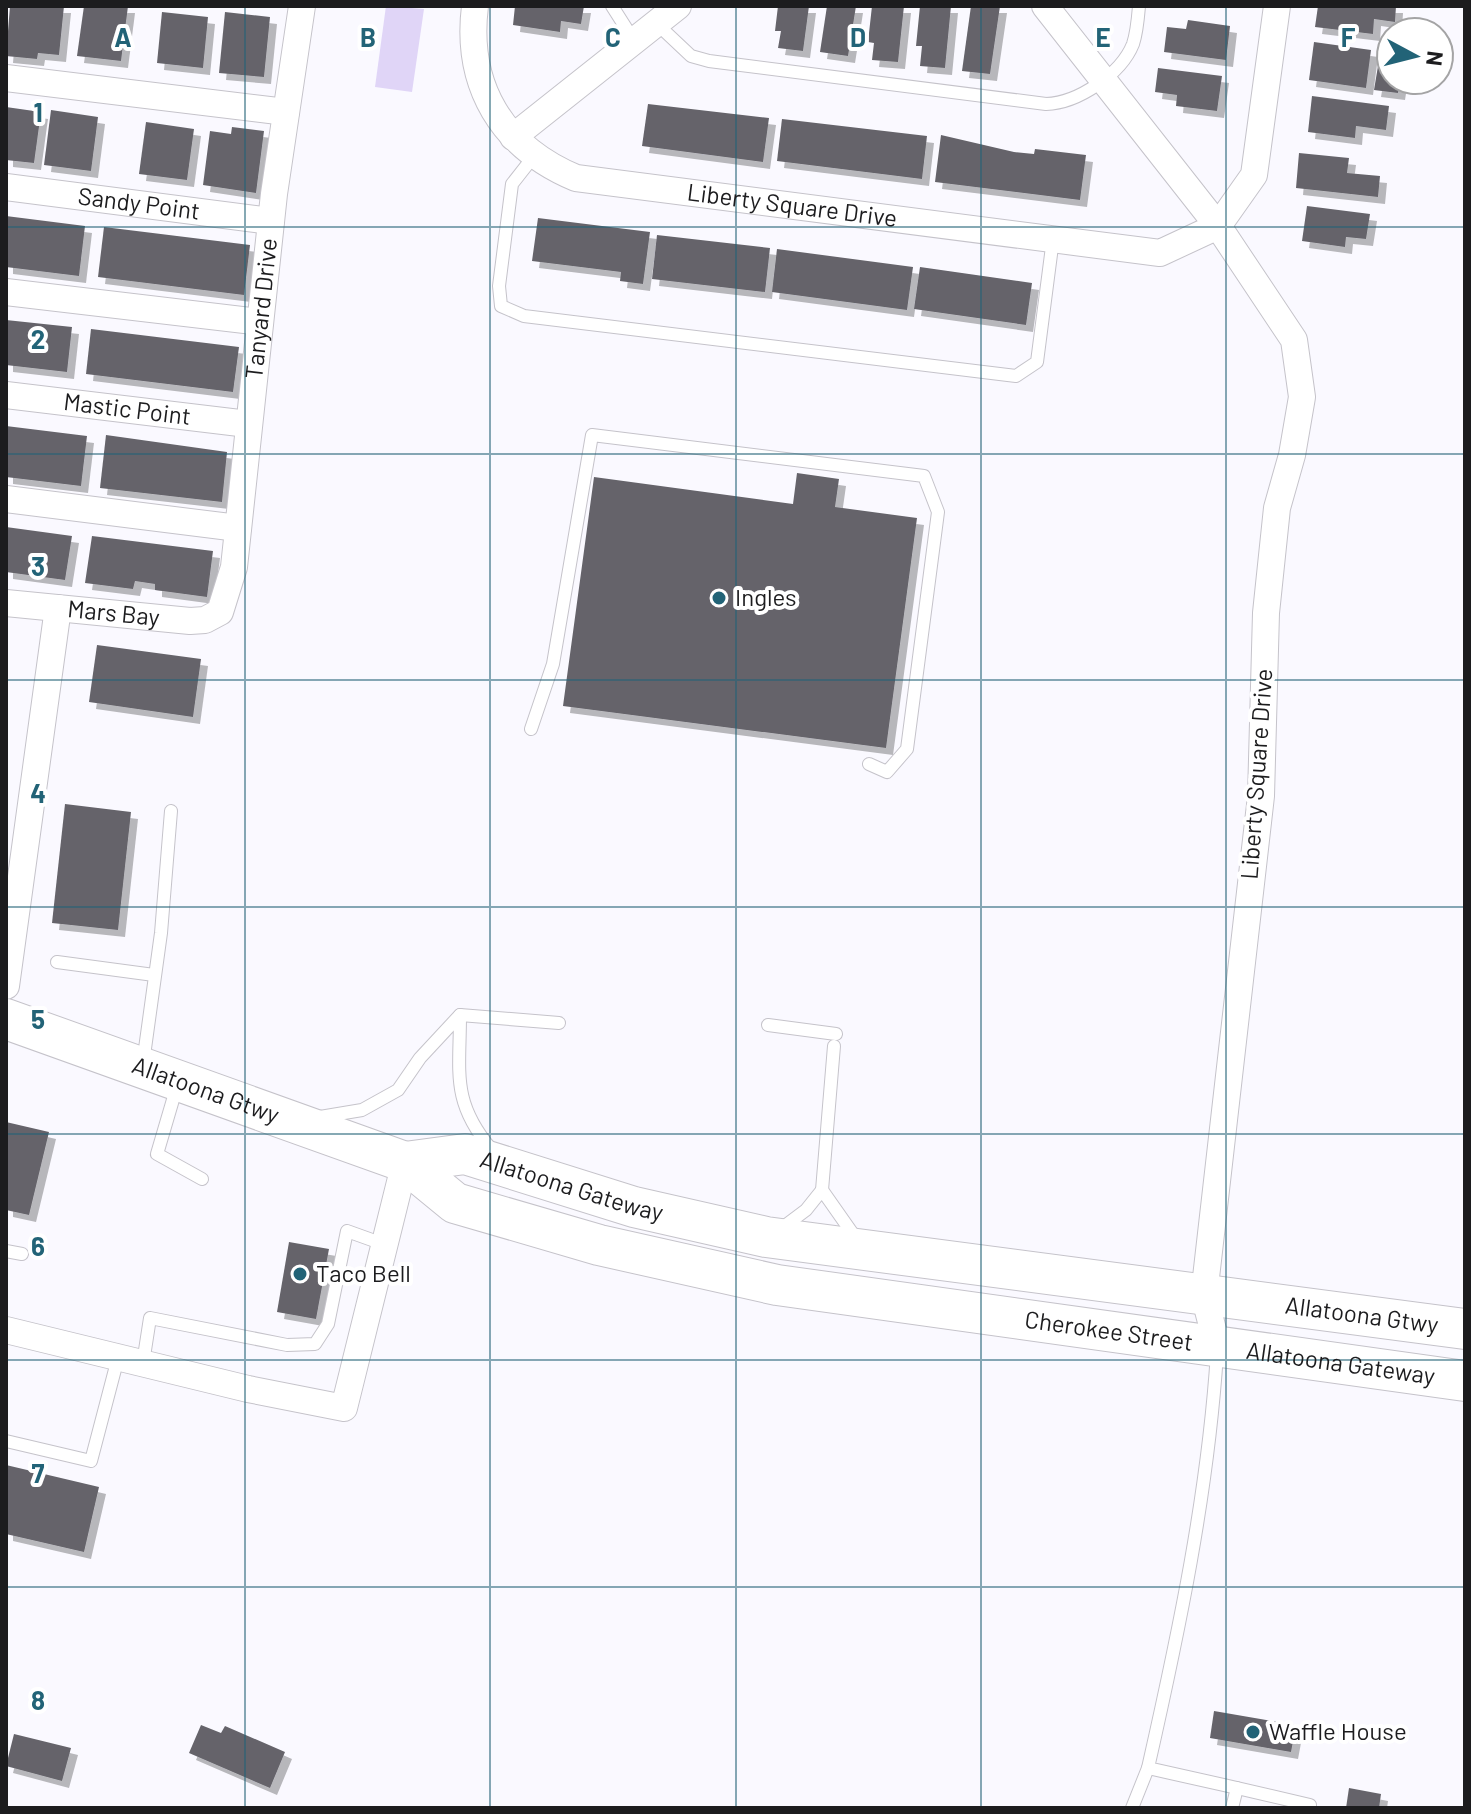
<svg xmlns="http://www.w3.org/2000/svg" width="1471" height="1814" font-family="Barlow,sans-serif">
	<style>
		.green { fill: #e0d5f7 }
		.building { fill: #65646a; filter: url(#shadow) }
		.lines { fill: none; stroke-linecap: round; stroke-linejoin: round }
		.service-casing { stroke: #c5c3ca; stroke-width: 14 }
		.minor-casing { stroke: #c5c3ca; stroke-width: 28 }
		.primary-casing { stroke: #c5c3ca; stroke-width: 42 }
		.service { stroke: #fff; stroke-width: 12 }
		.minor { stroke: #fff; stroke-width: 26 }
		.primary { stroke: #fff; stroke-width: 40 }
		.grid { fill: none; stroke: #226377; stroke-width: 2; stroke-opacity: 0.55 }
		.poi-dot { fill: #226377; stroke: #fff; stroke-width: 3 }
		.labels { text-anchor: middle; stroke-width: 8; stroke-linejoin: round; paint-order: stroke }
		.street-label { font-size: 24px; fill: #1c1c1e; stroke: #fff }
		.poi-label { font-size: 24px; fill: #1c1c1e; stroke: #fff; text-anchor: start }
		.grid-label { font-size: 26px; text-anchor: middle; font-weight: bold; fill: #226377; stroke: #fff; stroke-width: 8; stroke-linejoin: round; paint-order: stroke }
	</style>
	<defs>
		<filter id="shadow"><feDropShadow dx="7" dy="7" stdDeviation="0" flood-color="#0004"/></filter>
	</defs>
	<rect width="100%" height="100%" fill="#faf9ff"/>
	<polygon class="green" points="386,6 424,9 412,92 375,87"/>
	<g class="building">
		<polygon points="10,6 64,6 59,55 38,53 37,59 6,56"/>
		<polygon points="84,6 128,6 121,61 77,56"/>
		<polygon points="515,6 584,6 581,24 561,21 560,32 513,25"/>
		<polygon points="778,6 809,6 803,51 778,48 781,31 775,31"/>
		<polygon points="827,6 856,6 848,56 820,52"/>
		<polygon points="872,6 904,6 898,62 872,60 874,43 868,42"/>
		<polygon points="920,6 951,6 945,68 920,66 922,46 916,46"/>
		<polygon points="971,6 1000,6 990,74 962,71"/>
		<polygon points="1318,6 1396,6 1395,22 1374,19 1373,34 1315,27"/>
		<polygon points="162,12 208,17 203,68 157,63"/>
		<polygon points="225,12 270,17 264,77 219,73"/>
		<polygon points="1188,20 1230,26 1226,60 1164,52 1167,27 1186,29"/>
		<polygon points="1314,42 1371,50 1366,88 1309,80"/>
		<polygon points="1378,66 1391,68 1391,80 1400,80 1398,93 1374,90"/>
		<polygon points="1158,68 1222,76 1217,111 1176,106 1177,95 1155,92"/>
		<polygon points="1312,96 1389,106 1386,130 1356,126 1355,138 1308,132"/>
		<polygon points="648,104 769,118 763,162 642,146"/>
		<polygon points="6,107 41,112 34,163 6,160"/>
		<polygon points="51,110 98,117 91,171 44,165"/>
		<polygon points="782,119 927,136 922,179 777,161"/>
		<polygon points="146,122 194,129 187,180 139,174"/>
		<polygon points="232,127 264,131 256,193 203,185 210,131 231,134"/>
		<polygon points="941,135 1014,152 1034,154 1035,149 1086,155 1080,200 935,182"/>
		<polygon points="1299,153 1349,158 1347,173 1380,176 1378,197 1296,188"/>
		<polygon points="1307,206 1370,214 1366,239 1346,237 1345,247 1302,241"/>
		<polygon points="6,216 85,226 79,276 6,267"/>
		<polygon points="538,218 650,232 643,284 620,281 621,272 532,261"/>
		<polygon points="104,227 250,245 244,295 98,277"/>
		<polygon points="657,235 770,248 765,292 652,279"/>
		<polygon points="777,249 913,267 907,310 772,292"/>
		<polygon points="920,267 1032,283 1026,325 914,309"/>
		<polygon points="6,320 72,327 67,372 6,365"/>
		<polygon points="91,329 239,347 233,392 86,374"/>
		<polygon points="6,426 87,436 81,486 6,477"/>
		<polygon points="106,435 227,452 222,502 100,488"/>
		<polygon points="797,473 839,479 835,507 917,518 886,748 563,706 594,477 793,504"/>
		<polygon points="6,527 72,536 65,580 6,572"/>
		<polygon points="92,536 213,551 207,597 155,590 155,584 135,581 133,589 85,583"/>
		<polygon points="97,645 201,659 193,717 89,702"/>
		<polygon points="65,804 131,812 118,930 52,923"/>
		<polygon points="6,1122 49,1132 29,1215 6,1210"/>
		<polygon points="289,1242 329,1249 316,1319 277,1312"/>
		<polygon points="6,1465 99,1487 84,1552 6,1534"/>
		<polygon points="1214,1711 1296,1725 1291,1752 1210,1738"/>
		<polygon points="201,1725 221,1733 225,1726 285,1752 270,1788 189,1753"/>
		<polygon points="14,1734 71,1748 62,1781 6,1766"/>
		<polygon points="1349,1788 1381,1794 1379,1808 1346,1808"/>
	</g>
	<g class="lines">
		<defs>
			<g id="service">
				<polyline points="612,6 633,39"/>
				<path d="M656 23 691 56 709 61 1046 104C1078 103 1121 74 1133 44 1137 32 1138 18 1139 6"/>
				<polyline points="534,156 512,184 499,286 501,306 524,316 1016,376 1037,362 1053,239"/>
				<polyline points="531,729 553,664 592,435 924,476 938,512 907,749 887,772 869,764"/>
				<polyline points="57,962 154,975"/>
				<polyline points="460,1015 559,1023"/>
				<polyline points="768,1025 836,1034"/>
				<polyline points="143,1063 161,933 171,811"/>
				<polyline points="177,1086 157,1154 202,1179"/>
				<path d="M320 1117 362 1110 398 1090 420 1058 460 1015C460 1073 451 1101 491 1149"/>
				<polyline points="822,1190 834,1046"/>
				<polyline points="782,1228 806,1210 822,1190 855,1237"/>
				<polyline points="6,1251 22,1254"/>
				<path d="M1217 1353C1208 1493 1179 1631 1148 1768L1237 1788 1232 1808"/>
				<polyline points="143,1363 150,1318 287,1345 315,1344 328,1324 347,1231 386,1245"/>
				<polyline points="6,1441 91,1461 118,1358"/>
				<polyline points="1237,1788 1310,1805"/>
				<polyline points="1132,1808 1148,1768"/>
			</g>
			<g id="minor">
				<path id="s1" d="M475 6C465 86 502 147 576 178L1160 253 1218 226 1254 175 1277 6"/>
				<polyline points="1045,6 1218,226 1294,340 1302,397 1292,455 1277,508 1266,613 1261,796 1204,1295 1217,1345"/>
				<polyline points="6,78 286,112"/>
				<polyline points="513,137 678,6"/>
				<path id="s2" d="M6 187 271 221"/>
				<polyline points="6,292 260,322"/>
				<path id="s3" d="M6 395 248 424"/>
				<polyline points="6,499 238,528"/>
				<path id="s4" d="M6 603 190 621 205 620 220 612 234 567 274 194 302 6"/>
				<polyline points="6,986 58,608"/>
				<polyline points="6,1330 248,1389 344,1408 405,1162"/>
			</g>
			<g id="primary">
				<path id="s5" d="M6 1019 405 1162 455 1203 599 1245 777 1285 1465 1381"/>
				<path id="s6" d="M405 1162 465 1154 634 1207 766 1237 1465 1329"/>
			</g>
		</defs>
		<use href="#service" class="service-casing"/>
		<use href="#minor" class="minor-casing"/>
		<use href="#primary" class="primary-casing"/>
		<use href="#service" class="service"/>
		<use href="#minor" class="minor"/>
		<use href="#primary" class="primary"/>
	</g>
	<path class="grid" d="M245 6V1808M490 6V1808M736 6V1808M981 6V1808M1226 6V1808M6 227H1465M6 454H1465M6 680H1465M6 907H1465M6 1134H1465M6 1360H1465M6 1587H1465"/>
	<g class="poi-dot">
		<circle cx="719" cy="598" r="8"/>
		<circle cx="300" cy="1274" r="8"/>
		<circle cx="1253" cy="1732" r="8"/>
	</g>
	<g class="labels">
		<g class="street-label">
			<text dy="8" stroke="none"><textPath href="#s2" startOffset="134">Sandy Point</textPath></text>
			<text dy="8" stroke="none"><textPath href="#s1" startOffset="434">Liberty Square Drive</textPath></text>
			<text dy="8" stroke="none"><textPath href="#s4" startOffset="524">Tanyard Drive</textPath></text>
			<text dy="8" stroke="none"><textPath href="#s3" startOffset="122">Mastic Point</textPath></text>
			<text dy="8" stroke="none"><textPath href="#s4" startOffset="108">Mars Bay</textPath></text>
			<text transform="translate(1257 774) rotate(-86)" y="8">Liberty Square Drive</text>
			<text dy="8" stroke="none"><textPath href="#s5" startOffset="212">Allatoona Gtwy</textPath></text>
			<text dy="8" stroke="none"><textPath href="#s6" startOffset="172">Allatoona Gateway</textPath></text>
			<text dy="8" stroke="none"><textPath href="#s6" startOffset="974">Allatoona Gtwy</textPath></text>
			<text dy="8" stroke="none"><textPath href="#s5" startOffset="1156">Cherokee Street</textPath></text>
			<text dy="8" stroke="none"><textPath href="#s5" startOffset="1390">Allatoona Gateway</textPath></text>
		</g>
		<g class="poi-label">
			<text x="735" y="606">Ingles</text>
			<text x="316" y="1282">Taco Bell</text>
			<text x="1269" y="1740">Waffle House</text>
		</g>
	</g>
	<g class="grid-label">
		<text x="123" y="47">A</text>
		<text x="368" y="47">B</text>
		<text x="613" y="47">C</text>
		<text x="858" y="47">D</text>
		<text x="1103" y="47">E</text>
		<text x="1348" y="47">F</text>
		<text x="38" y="122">1</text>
		<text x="38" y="349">2</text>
		<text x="38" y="576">3</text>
		<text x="38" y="803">4</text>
		<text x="38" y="1029">5</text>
		<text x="38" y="1256">6</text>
		<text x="38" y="1483">7</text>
		<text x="38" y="1710">8</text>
	</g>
	<rect width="1471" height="1814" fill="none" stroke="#1c1c1e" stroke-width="16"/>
	<g transform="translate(1415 56) rotate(97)"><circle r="38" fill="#ffffff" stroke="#a4a4a5" stroke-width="2"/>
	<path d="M0-6L14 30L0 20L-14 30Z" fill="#226377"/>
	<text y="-12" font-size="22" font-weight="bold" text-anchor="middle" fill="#1c1c1e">N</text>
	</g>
</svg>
